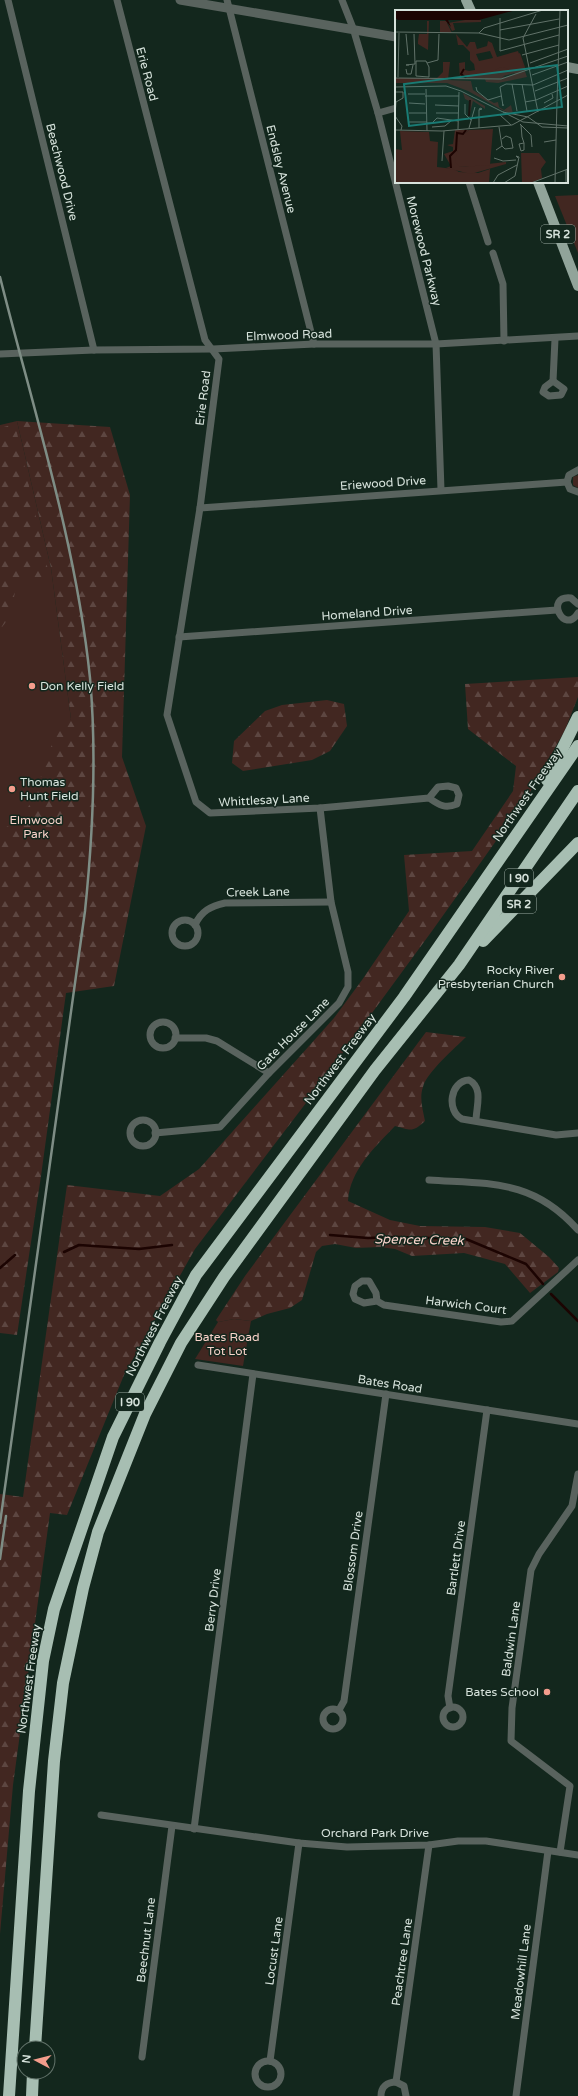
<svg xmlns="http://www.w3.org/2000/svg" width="578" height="2096" font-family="'Varela Round',sans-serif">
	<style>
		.green { fill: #422721 }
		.forest { fill: url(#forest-firs) }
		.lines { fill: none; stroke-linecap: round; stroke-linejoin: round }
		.stream { stroke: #1c0402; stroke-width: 2.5 }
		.minor { stroke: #59635e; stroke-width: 7 }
		.tertiary { stroke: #59635e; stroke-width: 9 }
		.secondary { stroke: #798880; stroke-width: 10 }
		.primary { stroke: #91a49a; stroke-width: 10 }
		.motorway { stroke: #a7beb2; stroke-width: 12 }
		.rail { stroke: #7e8d85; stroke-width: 2.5 }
		.poi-dot { fill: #f49d8c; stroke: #13271d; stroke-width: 1.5 }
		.labels { text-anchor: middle; stroke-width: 3; stroke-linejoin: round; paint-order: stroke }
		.shield { fill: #13271d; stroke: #9caba3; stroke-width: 1 }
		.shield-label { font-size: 11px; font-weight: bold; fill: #d7e3dc }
		.street-label { font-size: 12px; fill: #d7e3dc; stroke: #13271d }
		.poi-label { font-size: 12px; fill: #d7e3dc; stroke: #13271d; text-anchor: start }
		.park-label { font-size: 12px; fill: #f9d2c9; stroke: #13271d }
		.water-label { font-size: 13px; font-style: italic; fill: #fbd4cc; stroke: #13271d }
		.inset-river { fill: none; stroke: #1c0402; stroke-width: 2 }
		.inset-road { fill: none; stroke: #617269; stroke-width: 1 }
		.view { fill: #197b74; fill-opacity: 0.15; stroke: #197b74; stroke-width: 2 }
		.inset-edge { fill: none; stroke: #d7e3dc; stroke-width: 2 }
	</style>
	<defs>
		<pattern id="forest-firs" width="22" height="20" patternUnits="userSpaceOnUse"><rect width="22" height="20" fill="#422721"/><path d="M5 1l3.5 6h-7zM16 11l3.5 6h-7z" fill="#5d4641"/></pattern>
	</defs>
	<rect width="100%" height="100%" fill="#13271d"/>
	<g class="green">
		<polygon points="578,195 578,253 555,196"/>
		<polygon points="17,421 51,568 71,719 0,879 0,425"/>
		<polygon points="578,475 578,488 573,485 573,477"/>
		<polygon points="234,1319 251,1321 243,1366 195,1359 218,1322"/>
	</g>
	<g class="forest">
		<path d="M17 421 110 427 130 495 122 757 146 826 114 986 66 993 41 1176 17 1335 0 1333V830C42 814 37 768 57 735 60 729 67 724 71 719L51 568Z"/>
		<path d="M15 424 50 579 18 577C14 593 13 618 0 629V428Z"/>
		<polygon points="578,677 578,697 565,730 528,796 432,931 309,1099 195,1249 124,1375 67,1515 50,1513 13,1785 0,1934 0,1494 23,1497 67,1185 160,1196 199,1169 334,1018 362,980 409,911 404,855 472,851 513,791 516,766 468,729 465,684"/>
		<polygon points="327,700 344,704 347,726 330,751 312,760 243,771 232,763 234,741 265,711 282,705"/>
		<path d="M426 1032 466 1037C456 1047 426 1073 423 1087 419 1098 423 1110 425 1121 412 1133 411 1130 395 1126 375 1147 350 1170 348 1201L390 1220 420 1226 485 1227 520 1233 549 1257 559 1268 558 1272 530 1293 505 1264 464 1253 412 1256 395 1249 380 1247 356 1248 335 1244 322 1246 316 1252 302 1300 290 1308 267 1314 251 1321 234 1319 218 1322 216 1320 245 1276Z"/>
	</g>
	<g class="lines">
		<g class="stream">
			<polyline points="330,1235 368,1238 394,1237 466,1239 526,1264 543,1284"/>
			<polyline points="64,1252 79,1245 139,1249 172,1245"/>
			<polyline points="0,1268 15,1255"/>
			<polyline points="551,1294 578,1321"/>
		</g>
		<g class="minor">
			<polyline points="8,0 94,350"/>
			<path d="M117 0 205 340 219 359 200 508 167 715 196 802 210 813 320 808 429 798C439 805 445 809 457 804L459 795 456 788 448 786 438 787 429 798"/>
			<polyline points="227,0 314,344"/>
			<polyline points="342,0 353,28 378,113 436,344 441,490"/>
			<polyline points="378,113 396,108"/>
			<polyline points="469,182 488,242"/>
			<polyline points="493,253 503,284 504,341"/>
			<polyline points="0,354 94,350 213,349 314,344 436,344 578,336"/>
			<polygon points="553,381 564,389 561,395 549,396 543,392 545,387"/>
			<polyline points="553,381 555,339"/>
			<polyline points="578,470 569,475 567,482 570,489 578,492"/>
			<polyline points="200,508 567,482"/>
			<path d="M578 604 571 598C544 595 564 636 578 613"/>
			<polyline points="179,637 557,610"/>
			<circle cx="185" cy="933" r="13"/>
			<path d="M195 925C201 911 211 906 225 903L331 902"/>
			<circle cx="163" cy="1035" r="13"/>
			<polyline points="175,1038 206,1038 217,1041 269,1073"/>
			<circle cx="143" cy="1133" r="13"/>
			<path d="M476 1121C476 1107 484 1088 469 1080 450 1081 446 1111 462 1119L556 1135 578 1133"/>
			<polyline points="155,1133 220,1127 269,1073 339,1003 348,987 348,972 331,902 320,808"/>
			<path d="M429 1180C490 1184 533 1179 578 1230"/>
			<polyline points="377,1301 376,1293 369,1281 362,1281 355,1286 353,1294 355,1299 364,1303 377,1301 384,1305 501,1322 512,1321 578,1260"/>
			<polyline points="198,1365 578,1424"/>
			<circle cx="453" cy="1717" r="10"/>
			<polyline points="450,1708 448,1696 487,1410"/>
			<circle cx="333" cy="1719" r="10"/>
			<polyline points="339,1710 344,1701 386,1394"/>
			<polyline points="101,1815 299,1843 347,1847 429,1845 458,1841 486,1841 578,1855"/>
			<polyline points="194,1829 253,1374"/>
			<polyline points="560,1852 570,1786 511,1741 512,1708 531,1570 539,1554 572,1506 578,1474"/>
			<polyline points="142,2057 172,1826"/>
			<polyline points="270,2061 299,1843"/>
			<circle cx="268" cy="2074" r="13"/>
			<polyline points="396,2082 429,1845"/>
			<path d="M381 2096C381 2087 387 2082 396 2082L404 2086 406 2096"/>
			<polyline points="516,2096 548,1851"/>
		</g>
		<polyline class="tertiary" points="180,0 396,37"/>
		<polyline class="secondary" points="567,67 578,69"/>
		<g class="primary">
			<polyline points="466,0 471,11"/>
			<polyline points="538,182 578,286"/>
		</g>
		<g class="motorway">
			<polyline points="547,780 578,717"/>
			<polyline points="483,941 578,843"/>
			<polyline points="35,2048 54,1761 63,1683 83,1588 98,1532 145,1414 181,1343 224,1277 375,1070 459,965 578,791"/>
			<polyline points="9,2096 29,1791 43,1661 54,1609 113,1437 160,1342 196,1275 404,997 578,746"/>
			<polyline points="32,2096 33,2072"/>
		</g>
		<g class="rail">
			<path d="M0 277C33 409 76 542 90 678 97 756 93 834 85 911L0 1523"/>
			<polyline points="0,1559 6,1516"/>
		</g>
	</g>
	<g class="poi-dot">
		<circle cx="32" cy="686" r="4"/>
		<circle cx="12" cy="789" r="4"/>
		<circle cx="562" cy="977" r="4"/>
		<circle cx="547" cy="1692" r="4"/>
	</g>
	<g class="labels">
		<g class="shield">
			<rect x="541" y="225" width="34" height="18" rx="3"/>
			<rect x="505" y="869" width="28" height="18" rx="3"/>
			<rect x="502" y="895" width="34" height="18" rx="3"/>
			<rect x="116" y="1393" width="28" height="18" rx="3"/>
		</g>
		<g class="shield-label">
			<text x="558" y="238">SR 2</text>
			<text x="519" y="882">I 90</text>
			<text x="519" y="908">SR 2</text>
			<text x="130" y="1406">I 90</text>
		</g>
		<g class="street-label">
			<text transform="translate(147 74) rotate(75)" y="4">Erie Road</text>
			<text transform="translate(281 169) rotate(76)" y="4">Endsley Avenue</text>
			<text transform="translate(62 172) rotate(76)" y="4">Beachwood Drive</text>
			<text transform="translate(424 251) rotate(76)" y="4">Morewood Parkway</text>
			<text transform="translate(289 335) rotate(-2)" y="4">Elmwood Road</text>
			<text transform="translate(203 398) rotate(-83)" y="4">Erie Road</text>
			<text transform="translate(383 483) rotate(-4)" y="4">Eriewood Drive</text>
			<text transform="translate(367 613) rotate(-4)" y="4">Homeland Drive</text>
			<text transform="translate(527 795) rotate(-55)" y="4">Northwest Freeway</text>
			<text transform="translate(264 800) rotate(-3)" y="4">Whittlesay Lane</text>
			<text transform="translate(258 892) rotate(-1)" y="4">Creek Lane</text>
			<text transform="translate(293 1034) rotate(-45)" y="4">Gate House Lane</text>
			<text transform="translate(340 1059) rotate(-53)" y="4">Northwest Freeway</text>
			<text transform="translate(466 1305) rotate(7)" y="4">Harwich Court</text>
			<text transform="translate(154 1326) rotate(-63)" y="4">Northwest Freeway</text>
			<text transform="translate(390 1384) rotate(9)" y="4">Bates Road</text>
			<text transform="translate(353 1551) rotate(-82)" y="4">Blossom Drive</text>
			<text transform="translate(456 1558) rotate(-82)" y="4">Bartlett Drive</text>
			<text transform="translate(213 1600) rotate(-83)" y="4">Berry Drive</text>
			<text transform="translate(511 1639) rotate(-82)" y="4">Baldwin Lane</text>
			<text transform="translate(29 1679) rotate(-82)" y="4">Northwest Freeway</text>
			<text x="375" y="1837">Orchard Park Drive</text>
			<text transform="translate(146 1940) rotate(-83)" y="4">Beechnut Lane</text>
			<text transform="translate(274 1951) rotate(-82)" y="4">Locust Lane</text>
			<text transform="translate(402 1962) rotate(-82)" y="4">Peachtree Lane</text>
			<text transform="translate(521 1972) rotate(-83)" y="4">Meadowhill Lane</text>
		</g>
		<g class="poi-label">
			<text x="40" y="690">Don Kelly Field</text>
			<text x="20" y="786">Thomas<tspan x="20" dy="14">Hunt Field</tspan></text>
			<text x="554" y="974" text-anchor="end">Rocky River<tspan x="554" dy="14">Presbyterian Church</tspan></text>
			<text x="539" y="1696" text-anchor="end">Bates School</text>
		</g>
		<g class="park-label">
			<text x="36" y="824">Elmwood<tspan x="36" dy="14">Park</tspan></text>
			<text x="227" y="1341">Bates Road<tspan x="227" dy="14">Tot Lot</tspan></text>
		</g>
		<g class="water-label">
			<text transform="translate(419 1239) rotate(1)" y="5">Spencer Creek</text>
		</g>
	</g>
	<g transform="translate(395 10)">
		<rect width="173" height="173" fill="#13271d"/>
		<path d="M45 11H55L52 13 57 23H45ZM125 43 131 60 97 69 99 56ZM5 121 34 122 35 131 43 132 42 157 59 159 64 162 83 163 95 159 94 173H0V139L7 140ZM126 143H144L151 152 146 159 147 168 136 173H127Z" fill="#422721"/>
		<path d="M70 10H86V12L58 13 60 20 57 21 53 13ZM32 11H34L33 40 23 34V31L24 24H32ZM61 24 72 37 75 32H80L82 39 92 36 93 31 97 33 102 47 123 41 132 67 103 73 91 72 90 69H65L64 53 70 52V60L74 61 80 60 79 54 75 50V42L68 35H63ZM95 41 98 48 84 51 81 44ZM106 57 115 59 120 64 110 67 104 65 100 60ZM48 52H55L53 70 76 71 78 80 99 93 103 92 104 97 109 100 116 95 118 104 109 101 73 81 52 73H0V68H42L48 62ZM68 83 90 96V99L78 91 74 107V91L70 89ZM60 120H74L68 125 62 143 65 157 111 152V154L76 164 51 158 56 156 49 144 58 141V137L52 135 58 134Z" fill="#422721" fill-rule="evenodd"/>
		<path d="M98 119 95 155 65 157 60 152 65 128 68 125 74 120Z" fill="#422721"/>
		<path d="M0 0H121L84 10H53L56 17 50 10H3L0 8Z" fill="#1c0402"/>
		<path class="inset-river" d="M69 59 66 64 71 68M74 106 75 90M56 158 55 146 61 140 62 123 68 124 71 120"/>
		<path class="inset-road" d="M141 4 128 28 143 102M105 8V41L164 25M105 20 164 9M0 22 84 23 114 30 173 15M84 23 89 18 148 0M11 24 13 45M127 45 164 35M21 51H31L34 57V67L21 66ZM32 53 43 50 44 24M135 53 173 39M14 55H11L20 54 19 24M11 59 12 64H16L18 55M137 65 173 52M3 67 4 23M0 68 106 69 173 46M117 74 122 101M127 74 132 101M0 77 51 76 66 81 128 112 173 116M81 77 82 81 93 90 106 86M31 79 32 121M140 81 173 68M0 82H8V88L1 92 0 106 7 116 6 120M13 84H30M30 86H64M162 91 165 0M130 92 141 90 173 76M14 93 30 94M149 93 158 88 157 84M70 94V104L76 110M108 94V96L105 77 111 74 138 75 173 60M40 95 64 96M108 102 133 107M14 103H31M41 103H63M105 105 116 115M133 107 147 117 173 118M13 112H32M32 113H37L42 108 63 111M125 114 136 125 137 137M126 115 127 127 129 133V140L126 141 124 134 129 133M37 117 50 116 57 110M74 118 80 97M84 118V100L87 99 85 98 84 100M63 119 64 82M0 120 47 121 117 115 173 85M149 132 161 130M107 136 110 139 118 138 116 128 111 126 107 129M101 140 107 136 104 117M99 148 108 151 121 150M47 151 49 121M98 173 103 165 122 155M109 173 120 166 124 147 121 146 123 148M136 173 173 159M160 173 162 91M171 173V160"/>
		<path class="view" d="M162 55 167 97 14 116 9 74Z"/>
		<rect width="173" height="173" class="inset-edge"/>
	</g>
	<g transform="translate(36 2060) rotate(277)"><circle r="19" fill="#13271d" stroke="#617269"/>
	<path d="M0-3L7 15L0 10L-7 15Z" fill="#f49d8c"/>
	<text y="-6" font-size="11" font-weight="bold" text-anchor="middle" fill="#d7e3dc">N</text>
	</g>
</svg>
